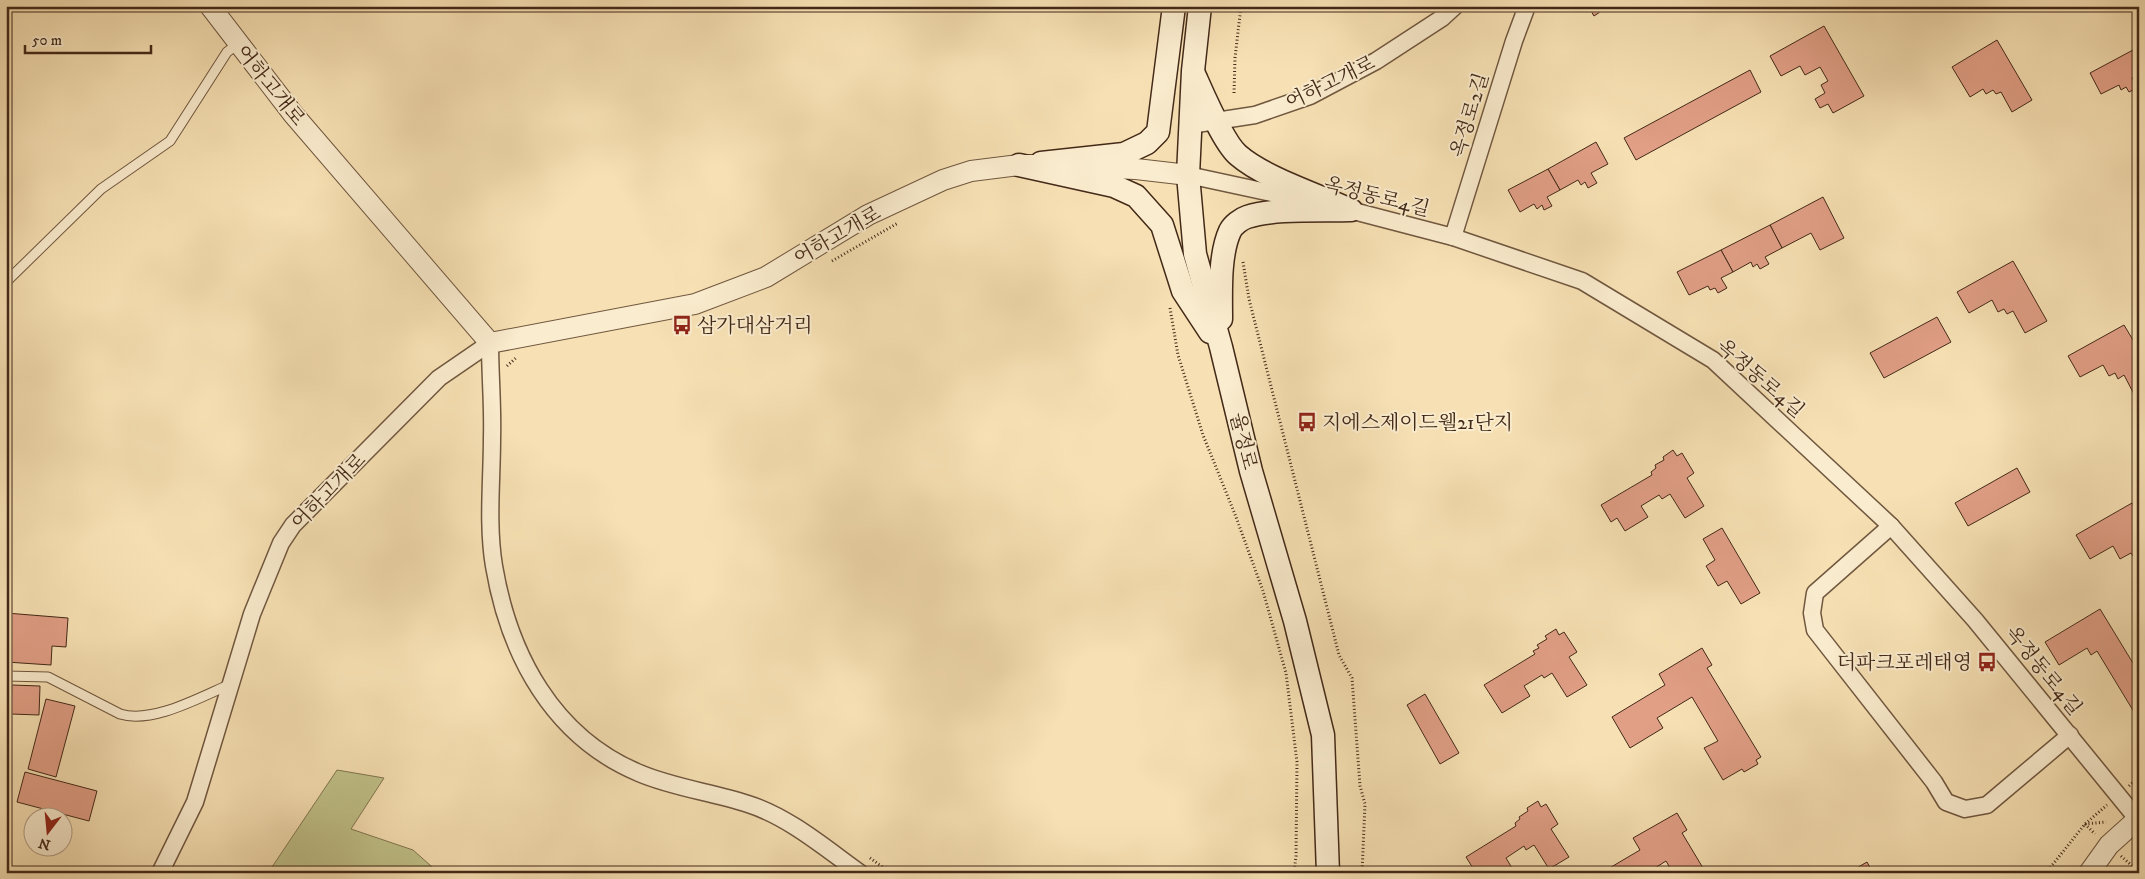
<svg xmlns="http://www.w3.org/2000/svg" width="2145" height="879" font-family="'IM FELL DW Pica','Noto Serif KR',serif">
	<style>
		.green { fill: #c1c28a; stroke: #827651 }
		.building { fill: #e19f86; stroke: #432918 }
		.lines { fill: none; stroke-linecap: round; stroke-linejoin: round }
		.service-casing { stroke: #70573f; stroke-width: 11 }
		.minor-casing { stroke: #70573f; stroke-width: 19 }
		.tertiary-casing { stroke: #70573f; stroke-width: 22 }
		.secondary-casing { stroke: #432918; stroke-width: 25 }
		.path { stroke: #432918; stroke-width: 3; stroke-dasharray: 1 2.5; stroke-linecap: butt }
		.service { stroke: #faecce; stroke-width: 9 }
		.minor { stroke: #faecce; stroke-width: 16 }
		.tertiary { stroke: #faecce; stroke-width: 20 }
		.secondary { stroke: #faecce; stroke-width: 22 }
		.labels { text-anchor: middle; stroke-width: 4; stroke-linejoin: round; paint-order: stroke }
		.street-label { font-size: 20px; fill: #432918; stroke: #faecce }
		.poi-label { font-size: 20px; fill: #432918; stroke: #faecce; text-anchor: start }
	</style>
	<rect width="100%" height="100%" fill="#f7e1b4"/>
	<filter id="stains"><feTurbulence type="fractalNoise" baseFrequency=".004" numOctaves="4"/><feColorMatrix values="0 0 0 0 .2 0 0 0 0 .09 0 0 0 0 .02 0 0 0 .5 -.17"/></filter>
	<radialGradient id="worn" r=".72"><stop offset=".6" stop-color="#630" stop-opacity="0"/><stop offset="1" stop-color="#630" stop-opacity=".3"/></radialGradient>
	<polygon class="green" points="337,770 384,778 351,829 413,850 439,873 268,873"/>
	<g class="building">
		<polygon points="1588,6 1609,6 1594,16"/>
		<polygon points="1824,26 1864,96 1833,113 1828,104 1820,108 1815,99 1825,93 1821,85 1828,81 1820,67 1805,75 1800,66 1781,76 1770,56"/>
		<polygon points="1997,40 2032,100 2012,112 2001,92 1996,94 1993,90 1986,94 1983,89 1970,97 1952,67"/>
		<polygon points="2133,50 2139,60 2139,74 2132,78 2137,88 2129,92 2126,87 2121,90 2119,85 2101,94 2090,73"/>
		<polygon points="1750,70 1761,92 1636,160 1624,138"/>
		<polygon points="1596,142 1608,164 1591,173 1597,183 1588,188 1585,182 1581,185 1578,180 1560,190 1548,169"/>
		<polygon points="1548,169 1560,190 1547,197 1552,206 1544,210 1542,205 1537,209 1534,204 1520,212 1508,190"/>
		<polygon points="1823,197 1844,238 1820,250 1811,233 1782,248 1770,225"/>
		<polygon points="1770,225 1782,248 1765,257 1769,264 1760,269 1757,264 1753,267 1751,262 1733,272 1721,250"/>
		<polygon points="1721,250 1733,272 1721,278 1727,288 1718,293 1715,288 1710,290 1708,286 1689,295 1677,272"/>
		<polygon points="2013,261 2047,321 2025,333 2013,311 2007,314 2004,309 1998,312 1992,300 1969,313 1957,292"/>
		<polygon points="1937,317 1951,342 1884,378 1870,353"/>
		<polygon points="2124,325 2139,350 2139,396 2136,398 2124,375 2118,379 2115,373 2109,376 2103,365 2080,377 2068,356"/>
		<polygon points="1673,450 1677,456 1682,453 1694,473 1687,478 1704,506 1685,518 1670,494 1662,499 1659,495 1641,506 1648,517 1625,531 1617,518 1611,522 1601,505 1652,475 1651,472 1656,468 1655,465 1664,460 1663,457"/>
		<polygon points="2017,468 2030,492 1968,526 1955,503"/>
		<polygon points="2132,503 2139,516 2139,566 2131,553 2120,559 2113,546 2090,559 2076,535"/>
		<polygon points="1722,528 1760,593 1741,604 1727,581 1718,586 1706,566 1715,560 1703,539"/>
		<polygon points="2100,609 2139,673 2139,709 2134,712 2097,651 2091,655 2087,648 2059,665 2045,642"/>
		<polygon points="6,613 68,618 66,647 52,646 51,665 6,662"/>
		<polygon points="1556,629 1559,635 1564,632 1577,652 1569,657 1587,685 1567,697 1552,673 1544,678 1542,675 1524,686 1530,696 1502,713 1484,685 1535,654 1533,651 1539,648 1537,645 1547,639 1545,636"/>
		<polygon points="1702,648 1712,665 1707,668 1761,757 1756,760 1758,764 1744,772 1742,769 1723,780 1704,748 1718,741 1692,697 1657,718 1663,728 1630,748 1612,717 1665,685 1659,674"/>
		<polygon points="12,685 40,686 39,715 11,714"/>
		<polygon points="1425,694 1459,753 1440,764 1407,705"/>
		<polygon points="46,699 75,706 56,777 28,769"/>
		<polygon points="25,772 97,791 89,821 17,802"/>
		<polygon points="1538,801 1541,807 1546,804 1558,824 1551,829 1569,857 1549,869 1534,845 1526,850 1524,846 1506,858 1512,868 1504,873 1476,873 1466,857 1516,826 1515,823 1520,819 1519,817 1528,811 1527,808"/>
		<polygon points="1677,813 1687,830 1682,833 1706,873 1673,873 1666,861 1647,873 1601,873 1640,850 1633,838"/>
		<polygon points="1867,862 1873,873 1848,873"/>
	</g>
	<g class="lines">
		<defs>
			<g id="service">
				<polyline points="6,282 101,189 170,141 227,52 238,44"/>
				<path d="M6 676 48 677 120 714C153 724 200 697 231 684"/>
			</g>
			<g id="minor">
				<polyline points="1190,125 1255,115 1310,96 1376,61 1442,18 1455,6"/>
				<polyline points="1188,175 1313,202"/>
				<polyline points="1342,208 1453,237 1582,281 1713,360 1891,526 1975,620 2139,821"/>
				<polyline points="1453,237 1514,41 1527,6"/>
				<path d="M490 343C490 375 493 406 492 438 492 480 487 524 494 566 509 655 553 737 639 773 674 788 712 792 748 804 789 817 825 848 860 873"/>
				<polyline points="1891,526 1815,593 1812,613 1815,630 1934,782 1946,802 1965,809 1987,805 2070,735"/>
				<polyline points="160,873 195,802 252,614 281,543 293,525 439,378 490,343"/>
			</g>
			<g id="tertiary">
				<polyline points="210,6 293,114 490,343 695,304 766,277 868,215 943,180 971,171 1019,165 1034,165"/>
				<polyline points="1078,167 1136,169 1188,175"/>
				<polyline points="2089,873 2109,845 2139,818"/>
			</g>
			<g id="secondary">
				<polyline points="1200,6 1193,71 1188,175 1195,254 1221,347 1251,471 1295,621 1323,735 1328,873"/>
				<path d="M1194 74C1203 94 1223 142 1238 155 1263 177 1315 194 1346 208"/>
				<polyline points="1041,163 1124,154 1147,143 1158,132 1174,6"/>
				<polyline points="1019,165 1114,186 1136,196 1162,225 1183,291 1210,332"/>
				<path d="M1221 319C1221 293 1219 255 1230 231 1233 225 1241 219 1247 217 1274 208 1322 211 1351 210"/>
			</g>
		</defs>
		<use href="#service" class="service-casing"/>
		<use href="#minor" class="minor-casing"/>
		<use href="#tertiary" class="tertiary-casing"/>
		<use href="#secondary" class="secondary-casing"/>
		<g class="path">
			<polyline points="1234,93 1235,58 1241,6"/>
			<polyline points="832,261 898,223"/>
			<polyline points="1243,262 1249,299 1339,655 1352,678 1360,786 1365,804 1362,873"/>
			<polyline points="1170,308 1178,355 1203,435 1236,517 1263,591 1286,673 1297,762 1296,856 1294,873"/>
			<polyline points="507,366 517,357"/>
			<polyline points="2129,786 2139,777"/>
			<polyline points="2138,795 2139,784"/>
			<polyline points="2085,824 2095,834"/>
			<polyline points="2085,824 2106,822"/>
			<polyline points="2121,856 2139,872"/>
			<polyline points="870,858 891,873"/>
			<polyline points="2046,873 2085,824 2107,805"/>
		</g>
		<use href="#service" class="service"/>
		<use href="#minor" class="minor"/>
		<use href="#tertiary" class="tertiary"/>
		<use href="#secondary" class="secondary"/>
	</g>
	<defs>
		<symbol id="bus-bare" viewBox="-9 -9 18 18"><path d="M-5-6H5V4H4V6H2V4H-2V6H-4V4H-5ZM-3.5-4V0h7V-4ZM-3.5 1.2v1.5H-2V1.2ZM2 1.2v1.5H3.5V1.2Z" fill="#8f2418" stroke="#faecce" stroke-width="2.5" paint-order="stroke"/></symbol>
	</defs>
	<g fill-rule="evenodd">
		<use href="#bus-bare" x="668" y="311" width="28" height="28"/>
		<use href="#bus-bare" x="1293" y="408" width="28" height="28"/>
		<use href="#bus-bare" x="1973" y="648" width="28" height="28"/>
	</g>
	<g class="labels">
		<g class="street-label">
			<text transform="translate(1330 82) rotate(-26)" y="7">어하고개로</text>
			<text transform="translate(271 85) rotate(51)" y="7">어하고개로</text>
			<text transform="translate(1469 115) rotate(-73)" y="7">옥정로2길</text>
			<text transform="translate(1377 196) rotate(14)" y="7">옥정동로4길</text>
			<text transform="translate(837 235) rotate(-30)" y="7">어하고개로</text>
			<text transform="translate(1761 378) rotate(41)" y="7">옥정동로4길</text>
			<text transform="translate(1244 441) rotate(76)" y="7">율정로</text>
			<text transform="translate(328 491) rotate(-46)" y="7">어하고개로</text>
			<text transform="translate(2044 670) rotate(51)" y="7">옥정동로4길</text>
		</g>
		<g class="poi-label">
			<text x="697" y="332">삼가대삼거리</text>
			<text x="1322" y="429">지에스제이드웰21단지</text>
			<text x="1972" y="669" text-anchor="end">더파크포레태영</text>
		</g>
	</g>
	<rect width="2145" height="879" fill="none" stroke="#f7e1b4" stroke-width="25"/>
	<rect x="8" y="8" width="2130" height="864" fill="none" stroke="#432918" stroke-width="2.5"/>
	<rect x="12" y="12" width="2120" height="854" fill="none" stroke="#432918"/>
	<g transform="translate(48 832) rotate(196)"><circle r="24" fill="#faecce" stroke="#b19e85"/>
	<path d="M0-4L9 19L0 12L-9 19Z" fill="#8f2418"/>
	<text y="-8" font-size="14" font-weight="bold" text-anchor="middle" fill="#432918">N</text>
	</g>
	<path d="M25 45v8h126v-8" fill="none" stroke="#432918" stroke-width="2.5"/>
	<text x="32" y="45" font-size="15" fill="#432918" stroke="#faecce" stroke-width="4" paint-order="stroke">50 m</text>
	<rect width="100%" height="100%" filter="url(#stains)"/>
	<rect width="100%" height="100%" fill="url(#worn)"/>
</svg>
